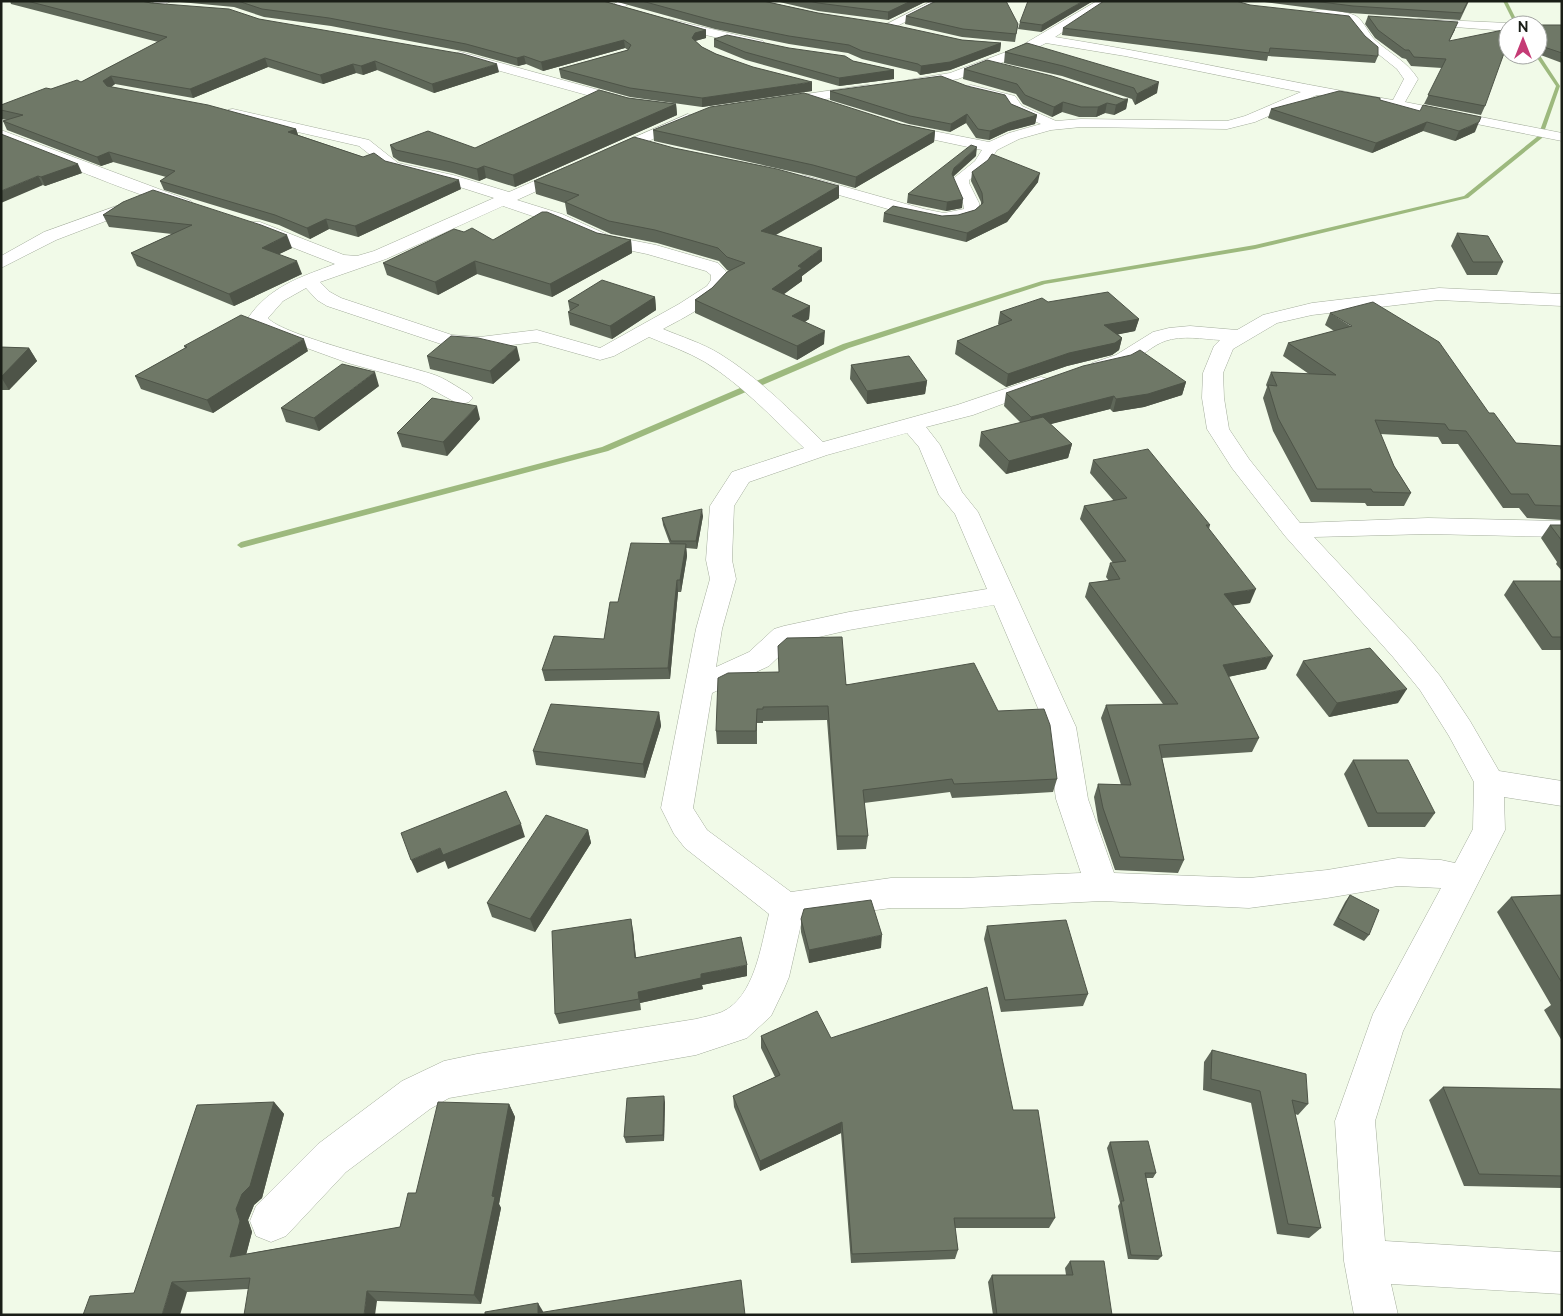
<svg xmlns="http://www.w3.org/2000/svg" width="1563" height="1316" font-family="Raleway,sans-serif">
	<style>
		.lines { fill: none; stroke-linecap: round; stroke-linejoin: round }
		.stream { fill: #9db97e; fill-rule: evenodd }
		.minor-casing { stroke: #a4ad9c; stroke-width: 1 }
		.minor { fill: #fff; fill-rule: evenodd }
		.wall { fill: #5f6759 }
		.shaded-wall { fill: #4e5448 }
		.building { fill: #6f7867; stroke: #4e5448 }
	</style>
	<rect width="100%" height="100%" fill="#f1fae8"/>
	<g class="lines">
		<g class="stream">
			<polygon points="1503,1 1507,1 1519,25 1515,25"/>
			<polygon points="1539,54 1560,86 1542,138 1468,198 1255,249 1045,284 849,348 608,451 241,548 237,545 241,542 602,447 843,344 1042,281 1255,245 1464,196 1538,136 1556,86 1535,55"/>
		</g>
		<defs>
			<g id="minor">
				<polygon points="156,1 171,1 158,8 150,8 148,6"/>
				<polygon points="619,1 634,1 620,9 612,9 610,7"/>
				<polygon points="932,1 947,1 889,30 883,26"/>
				<path d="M1097 1H1110L1055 37C1168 55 1280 81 1393 100L1404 79 1397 69 1367 45 1347 21 1313 16 1307 13C1314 7 1347 11 1356 16 1364 21 1368 33 1375 40 1390 54 1407 61 1418 79L1405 102 1562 133V141L1406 110 1317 95 1255 122 1227 129 1081 127 1051 130 1019 139 997 150 986 167 969 180V183L979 203 980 212 978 215 964 221 944 223 916 217 797 183 795 180 797 177 803 175 924 209 944 213 964 209 963 203 953 183 954 178 975 161 982 150 898 132 893 131 891 128 893 125 898 124 989 142 1009 133 1041 124 1011 111 1005 102 966 92 964 89 966 86 971 85 1015 96 1022 106 1056 121 1081 119 1227 121 1245 116 1301 92 1125 56 1046 43 1027 53 958 79 908 88 901 84 908 80 950 73 1019 47Z"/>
				<polygon points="669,19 763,41 765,44 759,48 665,25 663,23 665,21"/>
				<polygon points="1419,19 1508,23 1513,25 1508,25 1508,31 1415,24 1413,22 1415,20"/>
				<polygon points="461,52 635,100 637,103 630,107 457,59 455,56 457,53"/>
				<polygon points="868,85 873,86 875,89 873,92 779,106 772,102 779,98"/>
				<path d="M233 109 369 140 398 163 453 175 509 192 564 168H574L577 171 574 174 517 200 562 214 610 236 656 245 718 263 725 270 729 278C725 298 681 319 663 329 682 337 702 343 720 354 759 378 791 411 823 442L957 405 1034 379 1041 377 1048 379 1051 383 1048 387 973 415 926 427 940 445 962 492 978 512 1076 727 1088 799 1114 873 1249 878 1327 870 1398 858 1441 860 1455 863 1473 829 1474 782 1449 736 1420 690 1393 657 1285 536 1232 468 1207 429 1202 398 1203 373 1214 346 1220 340C1203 339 1182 335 1165 341 1141 350 1124 379 1092 371L1089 367 1092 363 1116 355 1153 332 1169 328 1190 326 1237 330 1263 315 1312 303 1439 288 1562 294V306L1439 300 1312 315 1277 323 1233 349 1223 373 1224 398 1229 429 1249 459 1300 523 1428 518 1562 521V537L1428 534 1314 537 1413 643 1440 676 1470 721 1499 771 1562 781V806L1504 797 1505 830 1403 1031 1375 1121 1385 1241 1562 1252V1294L1391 1284 1398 1315H1354L1344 1261 1335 1121 1373 1014 1441 888 1398 886 1327 898 1249 908 1102 901 962 908H891L802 920 789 977 784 989 771 1016 747 1038 696 1055 449 1098 430 1109 346 1172 286 1236 271 1242 256 1236 250 1221 256 1206 318 1144 402 1081 444 1061 477 1054 696 1019C704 1017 714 1015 722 1012 755 997 761 945 769 914L685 848 674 834 661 808 696 629 710 579 706 560 710 506 732 472 804 448C773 418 742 385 705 362 688 352 668 345 649 337L614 356 600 360 536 342 480 349 450 347 327 306 317 300 306 288 283 301 268 318C281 335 404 365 432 374 445 378 457 387 469 394L473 398 469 402 462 404 455 402 420 383 348 363 257 330 248 318C270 286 301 277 335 264L248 230 246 226 248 222H260L344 255 357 256 374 251 494 198 444 182 388 169 359 146 228 116 226 113 228 110ZM503 206 550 222 599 244 647 254 706 271 711 275V280L707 286 679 304 600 348 537 330 480 337 452 335 341 298 330 292 320 282 386 259ZM907 433 919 447 939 495 955 514 987 589 849 612 784 626 774 629 749 652 716 667 722 629 736 579 732 560 734 506 749 482 827 455ZM994 605 1046 727 1056 799 1081 873 962 878H891L791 892 707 830 693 808 712 693 769 666 793 643 849 630Z"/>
				<polygon points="688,114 695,118 693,121 613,157 603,157 601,154 603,151"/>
				<path d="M1 130 191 201 193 204 191 207C172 212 29 150 1 139Z"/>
				<polygon points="139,198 145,200 147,203 145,206 56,240 1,268 1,256 44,232"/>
			</g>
		</defs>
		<use href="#minor" class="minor-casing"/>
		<use href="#minor" class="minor"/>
	</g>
	<g class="wall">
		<polygon points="10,1 141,1 259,19 499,72 434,93 377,70 363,75 356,73 323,84 268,67 193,98 115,84 111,87 296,129 298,135 363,157 385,161 461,189 358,237 329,229 310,239 279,225 164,190 160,181 166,177 113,162 101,166 7,130 3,121 7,120 1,119 1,105 51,89 81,82 158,42 11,4"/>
		<polygon points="169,1 603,1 706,30 706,38 695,41 702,47 716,54 812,91 702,107 630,97 561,78 559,69 628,50 625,48 543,71 526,64 518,66 467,52 331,26 264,17 234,7"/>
		<polygon points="614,1 763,1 818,13 962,40 1001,43 1000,51 950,70 920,75 917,72 862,59 848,53 789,44 715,29"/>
		<polygon points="775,1 927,1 888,20 818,11"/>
		<polygon points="1093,1 1041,32 1018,29 1020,22"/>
		<polygon points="1257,1 1469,1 1460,20 1350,13"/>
		<polygon points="906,16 1018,24 1015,42 962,37 905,24"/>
		<polygon points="1368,16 1455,30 1449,41 1485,106 1481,115 1424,104 1442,68 1411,66 1406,59 1402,58 1375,38 1365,24"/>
		<polygon points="1538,25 1562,25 1562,63 1538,54"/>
		<polygon points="1063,28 1378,56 1375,63 1268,56 1267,61 1062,35"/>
		<polygon points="714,39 853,61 894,70 894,79 839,86 746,60 714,47"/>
		<polygon points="1027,43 1157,93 1135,105 1132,99 1062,76 1004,63 1005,52"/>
		<polygon points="964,69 1123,99 1128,99 1126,109 1114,115 1105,113 1096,117 1079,117 1062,112 1052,117 1023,104 1016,94 963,79"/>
		<polygon points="830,91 1011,104 1037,115 1035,124 1008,131 989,140 976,138 966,123 950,132 909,124 830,100"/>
		<polygon points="628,98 676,104 677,115 515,187 486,178 479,181 453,173 399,161 393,157 390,145 475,148"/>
		<polygon points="1380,100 1475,132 1455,141 1423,131 1372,153 1268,118 1271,109"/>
		<polygon points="901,124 935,131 934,142 855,188 812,176 654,141 653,130"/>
		<polygon points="1,134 82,173 45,186 43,185"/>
		<polygon points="674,148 839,186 839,198 776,235 822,261 802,276 802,281 783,294 810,306 809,319 805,322 824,344 797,360 695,313 695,300 712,288 729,271 727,270 719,261 657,243 611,234 567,214 565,203 536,194 534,181"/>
		<polygon points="976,156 953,176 962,208 946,211 907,203 908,194"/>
		<polygon points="972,172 1038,182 1007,222 966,242 883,222 884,213 942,216 958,215 975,210 981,205 981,202 971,181"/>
		<polygon points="123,202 292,248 279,254 302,274 234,306 137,266 131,253 172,234 109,227 103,215"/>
		<polygon points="597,233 631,240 632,253 552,297 477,274 438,295 387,275 383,263 493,240"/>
		<polygon points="1457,233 1503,262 1497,275 1467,275 1451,246"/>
		<polygon points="655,297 656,310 612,339 570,325 568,312 570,312 568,301"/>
		<polygon points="1048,302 1139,319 1135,331 1118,334 1122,338 1119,350 1112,355 1067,366 1006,387 955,354 957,341 999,325 998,324 1000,312"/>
		<polygon points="1330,313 1489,413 1516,443 1562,446 1562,520 1527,518 1519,508 1503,508 1458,444 1442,444 1438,437 1380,434 1394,466 1411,493 1404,506 1367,506 1365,503 1311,502 1273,431 1263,398 1267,387 1266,385 1271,372 1309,374 1283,356 1288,343 1334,331 1325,325"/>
		<polygon points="184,346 308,351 213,413 141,389 135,376 185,348"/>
		<polygon points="1,347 29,348 37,361 9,390 1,390"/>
		<polygon points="427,356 520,360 493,384 430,369"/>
		<polygon points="851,365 927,381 925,394 867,404 850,379"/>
		<polygon points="1186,382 1182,395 1144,407 1113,412 1110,409 1050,424 1072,444 1068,458 1006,474 979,446 981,432 1021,423 1004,406 1006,393"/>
		<polygon points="379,386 319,431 286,422 281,408"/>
		<polygon points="480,419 447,456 402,447 397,433"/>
		<polygon points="1093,460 1210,525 1209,529 1250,603 1233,605 1266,669 1228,677 1259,738 1252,752 1162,758 1184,860 1178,873 1115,870 1098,821 1094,797 1098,784 1121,785 1101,718 1106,705 1163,704 1085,597 1089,583 1109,581 1106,577 1110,563 1113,563 1080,519 1084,506 1114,501 1090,473"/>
		<polygon points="703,516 697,549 686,548 687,556 681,592 678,592 670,679 545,681 542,670 604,639 618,602 670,544 663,525 662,518"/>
		<polygon points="1550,525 1562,525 1562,571 1556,564 1557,562 1541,538"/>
		<polygon points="1513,581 1562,581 1562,650 1542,650 1504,595"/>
		<polygon points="1303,661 1398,703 1329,717 1296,675"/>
		<polygon points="779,672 998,711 1057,779 1053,792 952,798 950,792 864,803 868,836 866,849 837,850 827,720 763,721 763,723 757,723 757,744 717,744 716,731"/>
		<polygon points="659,712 661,726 645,778 536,765 533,751"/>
		<polygon points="1353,760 1435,813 1425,827 1368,827 1344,774"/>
		<polygon points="588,830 591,843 535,932 492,917 487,903"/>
		<polygon points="1350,895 1369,935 1364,941 1333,925 1345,902"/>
		<polygon points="1562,895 1562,1041 1544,1010 1551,1005 1497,912 1511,897"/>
		<polygon points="801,919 881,948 809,963 801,932"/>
		<polygon points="987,926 1088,994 1083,1006 1001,1012 984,939"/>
		<polygon points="633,930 636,957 747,976 702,985 703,989 640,1003 641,1010 559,1024 555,1014"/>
		<polygon points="761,1036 831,1038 1013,1110 1055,1218 1049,1228 955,1228 958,1250 955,1259 851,1263 841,1133 760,1171 734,1107 733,1096 775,1077 761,1048"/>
		<polygon points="1212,1050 1308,1104 1298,1115 1295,1114 1321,1228 1309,1238 1277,1234 1251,1103 1203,1090 1204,1062"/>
		<polygon points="1443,1087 1562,1089 1562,1188 1464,1186 1429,1100"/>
		<polygon points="274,1102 284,1114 262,1198 254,1205 248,1220 252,1232 246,1254 400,1227 416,1193 509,1104 515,1117 499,1204 501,1208 481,1304 377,1301 248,1289 187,1292 134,1293"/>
		<polygon points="665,1102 664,1141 626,1143 624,1137"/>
		<polygon points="1110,1142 1156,1173 1153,1178 1146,1178 1162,1256 1158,1260 1128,1259 1118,1206 1120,1203 1107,1148"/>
		<polygon points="1070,1261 1112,1315 993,1315 988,1282 992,1275 1066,1275 1065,1268"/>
	</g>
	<g class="shaded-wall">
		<polygon points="911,1 927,1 888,20 888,12"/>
		<polygon points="1083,1 1093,1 1041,32 1042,25"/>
		<polygon points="706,30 706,38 695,41 692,38 695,33"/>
		<polygon points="624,40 625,48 543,71 541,62"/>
		<polygon points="1001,43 1000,51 950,70 920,75 921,66"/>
		<polygon points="524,56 526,64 518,66 517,58"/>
		<polygon points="265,58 268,67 193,98 190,89"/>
		<polygon points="375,61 377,70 363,75 361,66"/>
		<polygon points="353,64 356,73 323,84 320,75"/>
		<polygon points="497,64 499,72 434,93 432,84"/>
		<polygon points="894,70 894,79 839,86 839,78"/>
		<polygon points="111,76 115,84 107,90 103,81"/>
		<polygon points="812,82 812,91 702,107 702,98"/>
		<polygon points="1159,82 1157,93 1135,105 1137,94"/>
		<polygon points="1128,99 1126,109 1114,115 1116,105"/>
		<polygon points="1063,102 1062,112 1052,117 1054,107"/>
		<polygon points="1107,103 1105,113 1096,117 1098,107"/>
		<polygon points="676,104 677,115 515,187 513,175"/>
		<polygon points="967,114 966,123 950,132 951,124"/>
		<polygon points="1037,115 1035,124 1008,131 989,140 990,131 1009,123"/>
		<polygon points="1427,122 1423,131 1372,153 1376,143"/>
		<polygon points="1479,122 1475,132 1455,141 1459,131"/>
		<polygon points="296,129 299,138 288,132"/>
		<polygon points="935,131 934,142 855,188 856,177"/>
		<polygon points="977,147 976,156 953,177 952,174 954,168"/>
		<polygon points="109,152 113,162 101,166 97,157"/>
		<polygon points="78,164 82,173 45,186 41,177"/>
		<polygon points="484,166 486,178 479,181 477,169"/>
		<polygon points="1040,173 1038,182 1007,222 966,242 967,233"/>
		<polygon points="38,176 43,185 1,203 1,191"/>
		<polygon points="459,180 461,189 358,237 355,226"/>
		<polygon points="839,186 839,198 761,243 761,231"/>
		<polygon points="963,199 962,208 946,211 947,202"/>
		<polygon points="326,219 329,229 310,239 307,228"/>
		<polygon points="287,235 292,248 267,260 262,248"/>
		<polygon points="631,240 632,253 552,297 550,284"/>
		<polygon points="822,248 822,261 802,276 802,281 772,303 772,289 798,266"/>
		<polygon points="297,261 302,274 234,306 229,294"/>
		<polygon points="475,261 477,274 438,295 435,282"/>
		<polygon points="655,297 656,310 612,339 610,326"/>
		<polygon points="810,306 809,319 792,329 792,316"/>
		<polygon points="1139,319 1135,331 1101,338 1104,325"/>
		<polygon points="825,331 824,344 797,360 797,346"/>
		<polygon points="1122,338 1119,350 1112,355 1067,366 1006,387 1008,374 1069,353"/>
		<polygon points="304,339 308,351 213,413 207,400"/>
		<polygon points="517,347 520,360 493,384 490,371"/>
		<polygon points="29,348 37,361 9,390 1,377"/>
		<polygon points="375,372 379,386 319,431 314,418"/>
		<polygon points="927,381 925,394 867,404 867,391"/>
		<polygon points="1186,382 1182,395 1144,407 1113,412 1116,399"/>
		<polygon points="1114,396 1110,409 1028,430 1031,417"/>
		<polygon points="477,406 480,419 447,456 443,442"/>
		<polygon points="1072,444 1068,458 1006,474 1009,461"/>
		<polygon points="702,509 703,516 697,549 696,541"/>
		<polygon points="686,544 687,556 681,592 680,580"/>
		<polygon points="677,580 678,592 670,679 668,668"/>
		<polygon points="1256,589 1250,603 1218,608 1224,594"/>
		<polygon points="1273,656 1266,669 1217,679 1223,665"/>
		<polygon points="1407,689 1398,703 1329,717 1337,703"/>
		<polygon points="659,712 661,726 645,778 643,764"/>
		<polygon points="521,824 525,837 448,869 445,861 417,873 411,860 440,848"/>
		<polygon points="588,830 591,843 535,932 530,919"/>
		<polygon points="631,919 633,930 637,969 635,958"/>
		<polygon points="882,935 881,948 809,963 809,950"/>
		<polygon points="747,965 747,976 702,985 703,989 640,1003 641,1010 638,992 701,974"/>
		<polygon points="664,1096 665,1102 664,1141 663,1135"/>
		<polygon points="274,1102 284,1114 262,1198 254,1205 248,1220 252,1232 243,1267 230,1257 236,1209"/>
		<polygon points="509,1104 515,1117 499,1204 501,1208 481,1304 474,1295"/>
		<polygon points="842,1122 841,1133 760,1171 760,1161"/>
		<polygon points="172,1282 187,1292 180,1315 162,1315"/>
		<polygon points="367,1291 377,1301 375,1315 364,1315"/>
		<polygon points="538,1303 544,1313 538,1313"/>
	</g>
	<g class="building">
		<polygon points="27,1 141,1 151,3 229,9 259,19 463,54 497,64 432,84 375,61 361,66 353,64 320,75 265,58 190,89 111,76 103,81 107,86 208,105 296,129 288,132 363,157 374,153 385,161 459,180 355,226 326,219 307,228 275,215 160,181 175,171 109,152 97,157 3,121 23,115 1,110 1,105 46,88 51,89 77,80 81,82 167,37"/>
		<polygon points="238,1 603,1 706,30 695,33 692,38 702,47 716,54 753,67 812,82 702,98 630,88 559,69 628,50 631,45 624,40 541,62 524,56 517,58 466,44 329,18 262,9"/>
		<polygon points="642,1 763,1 818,13 889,24 962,40 1001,43 950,62 921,66 918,64 862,51 849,45 789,36 715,21"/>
		<polygon points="809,1 911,1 888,12 818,3"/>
		<polygon points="936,1 1006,1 1018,24 1016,34 963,29 906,16"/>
		<polygon points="1028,1 1083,1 1042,25 1020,22"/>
		<polygon points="1104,1 1236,1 1250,5 1349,16 1365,36 1378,47 1378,56 1270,48 1269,53 1063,28"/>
		<polygon points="1313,1 1468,1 1462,13 1353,6"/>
		<polygon points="1368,16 1458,22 1449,41 1508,29 1508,42 1485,106 1428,95 1446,59 1414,57 1409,50 1405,50 1378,30"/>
		<polygon points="1540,23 1542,25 1562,25 1562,53 1538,45 1538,25 1529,25"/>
		<polygon points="727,35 789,48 845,56 853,61 894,70 839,78 745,52 714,39"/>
		<polygon points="1027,43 1159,82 1137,94 1134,88 1063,66 1005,52"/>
		<polygon points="987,60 1052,76 1123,99 1128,99 1116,105 1107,103 1098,107 1081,107 1063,102 1054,107 1025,95 1017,84 964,69"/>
		<polygon points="941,76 967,86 1005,95 1011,104 1037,115 1009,123 990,131 978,129 967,114 951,124 910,116 830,91"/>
		<polygon points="599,90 628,98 676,104 513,175 484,166 477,169 451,162 396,150 390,145 428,131 475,148"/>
		<polygon points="1339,91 1380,98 1380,100 1420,111 1423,105 1481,117 1479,122 1459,131 1427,122 1376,143 1271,109"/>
		<polygon points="804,93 901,124 935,131 856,177 813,165 653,130 710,107"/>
		<polygon points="1,134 78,164 41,177 38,176 1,191"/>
		<polygon points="634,137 674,148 777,169 839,186 761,231 822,248 798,266 802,268 772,289 810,306 792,316 825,331 797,346 695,300 712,288 727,272 745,263 727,257 718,248 655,230 609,221 565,202 579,195 534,181"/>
		<polygon points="971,145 977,147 954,168 952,174 963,199 947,202 908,194"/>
		<polygon points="992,154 1040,173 1008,212 967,233 884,213 893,206 942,216 958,215 975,210 983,203 982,193 972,172 988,160"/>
		<polygon points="153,190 261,225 287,235 262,248 297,261 229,294 131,253 192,225 103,215 123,202"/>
		<polygon points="542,212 547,212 597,233 631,240 550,284 475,261 435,282 383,263 454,229 464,232 472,228 493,240"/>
		<polygon points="1457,233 1488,236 1503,262 1473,262"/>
		<polygon points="602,280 655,297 610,326 568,312 579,305 568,301"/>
		<polygon points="1108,292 1139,319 1104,325 1122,338 1115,343 1069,353 1008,374 957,341 1012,320 1000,312 1042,298 1048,302"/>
		<polygon points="1373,302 1439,342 1489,413 1494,413 1516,443 1562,446 1562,506 1535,505 1528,494 1511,494 1466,431 1449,430 1445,424 1375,420 1394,466 1411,493 1373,492 1371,489 1317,489 1278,418 1268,385 1277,386 1271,372 1336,375 1288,343 1352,326 1330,313"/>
		<polygon points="241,315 304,339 207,400 135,376 187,347 184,346"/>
		<polygon points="451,336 478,338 517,347 490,371 427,356"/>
		<polygon points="1,347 29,348 1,377"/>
		<polygon points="1140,350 1186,382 1148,394 1116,399 1114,396 1031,417 1006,393 1083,366 1131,355"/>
		<polygon points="909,356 927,381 867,391 851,365"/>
		<polygon points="342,364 375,372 314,418 281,408"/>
		<polygon points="432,398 477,406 443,442 397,433"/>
		<polygon points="1043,417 1072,444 1009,461 981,432"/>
		<polygon points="1148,449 1210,525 1206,525 1256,589 1224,594 1273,656 1223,665 1259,738 1159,745 1184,860 1120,857 1103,808 1098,784 1131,785 1106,705 1178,704 1089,583 1120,579 1110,563 1126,561 1084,506 1127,498 1093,460"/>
		<polygon points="702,509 696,541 671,541 662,518"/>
		<polygon points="1550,525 1562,525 1562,541"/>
		<polygon points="631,543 686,544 680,580 677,580 668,668 542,670 554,636 604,639 610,602 618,602"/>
		<polygon points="1513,581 1562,581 1562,637 1552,637"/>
		<polygon points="842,637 846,685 974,663 998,711 1044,709 1050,725 1057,779 954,784 952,779 863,790 868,836 837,836 828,706 763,707 763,709 757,709 756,731 716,731 718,678 728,673 779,672 778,646 787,638"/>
		<polygon points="1370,648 1407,689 1337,703 1303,661"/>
		<polygon points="551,704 659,712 643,764 533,751"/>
		<polygon points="1353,760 1408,760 1435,813 1377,813"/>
		<polygon points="506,791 521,824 443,855 440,848 411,860 401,833"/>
		<polygon points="546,815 588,830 530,919 487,903"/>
		<polygon points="1350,895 1379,910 1369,935 1338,918"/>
		<polygon points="1562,895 1562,983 1511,897"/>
		<polygon points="871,900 882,935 809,950 801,919 804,909"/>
		<polygon points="631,919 635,958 741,937 747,965 701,974 701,978 638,992 639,999 555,1014 552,931"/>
		<polygon points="1066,920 1088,994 1005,1000 987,926"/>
		<polygon points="987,987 1013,1110 1038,1110 1055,1218 954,1218 958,1250 852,1254 842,1122 760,1161 733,1096 780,1075 761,1036 817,1011 831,1038"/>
		<polygon points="1212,1050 1306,1074 1308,1104 1292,1100 1321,1228 1288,1224 1260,1091 1211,1079"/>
		<polygon points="1443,1087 1562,1089 1562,1176 1479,1174"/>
		<polygon points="664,1096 663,1135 624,1137 627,1098"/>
		<polygon points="274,1102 250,1186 242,1194 236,1209 240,1221 230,1257 400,1227 408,1193 416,1193 438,1102 509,1104 492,1196 495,1197 474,1295 367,1291 364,1315 244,1315 250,1278 172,1282 162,1315 83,1315 90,1296 134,1293 197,1105"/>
		<polygon points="1148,1141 1156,1173 1145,1173 1162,1256 1131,1255 1121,1201 1124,1201 1110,1142"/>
		<polygon points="1070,1261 1104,1261 1112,1315 997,1315 992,1275 1073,1275"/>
		<polygon points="741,1280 745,1315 485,1315 485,1312 538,1303 538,1313"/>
	</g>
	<rect width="1563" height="1316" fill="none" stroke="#1a1e17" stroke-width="5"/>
	<g transform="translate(1523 40)"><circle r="24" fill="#ffffff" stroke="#a3a5a2"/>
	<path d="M0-4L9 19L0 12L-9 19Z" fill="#c53b75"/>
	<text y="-8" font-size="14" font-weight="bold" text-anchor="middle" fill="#1a1e17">N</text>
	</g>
</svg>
